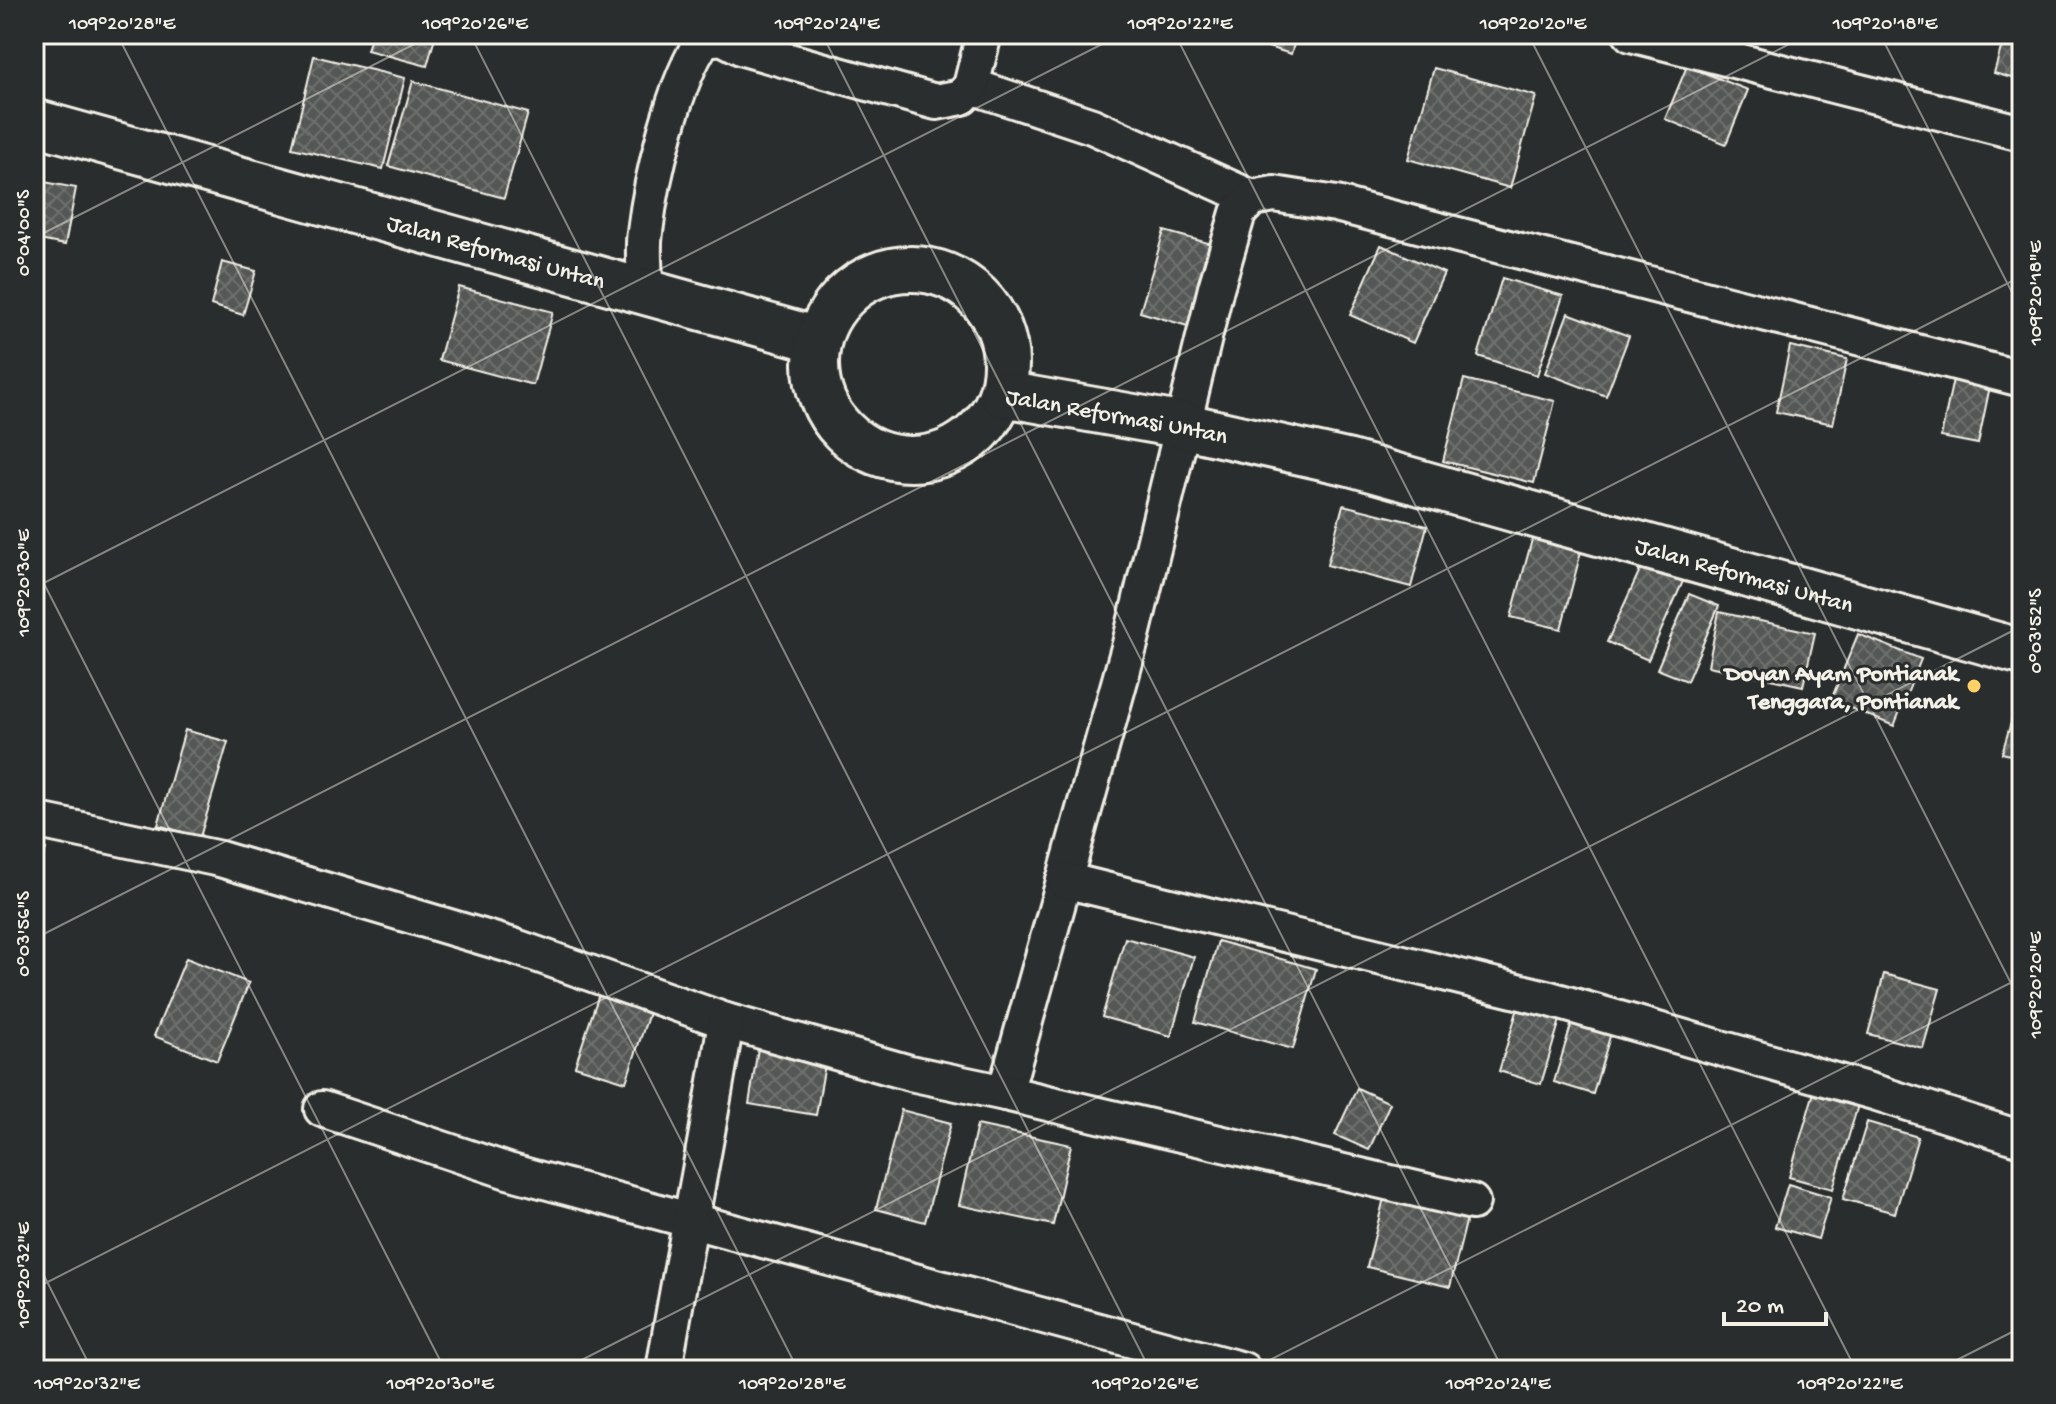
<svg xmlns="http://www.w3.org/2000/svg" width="2056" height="1404" font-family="'Gochi Hand',sans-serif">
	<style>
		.building { fill: url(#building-cross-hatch); stroke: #f4f1e8; stroke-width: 2 }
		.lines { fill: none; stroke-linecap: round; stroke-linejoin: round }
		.street-casing { stroke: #f4f1e8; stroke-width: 40 }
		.secondary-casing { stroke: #f4f1e8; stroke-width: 50 }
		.street { stroke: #2a2d2e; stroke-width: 34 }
		.secondary { stroke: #2a2d2e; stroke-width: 44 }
		.ticks { fill: none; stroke: #f4f1e8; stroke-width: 2; stroke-opacity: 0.45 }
		.poi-dot { fill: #ffd166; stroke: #2a2d2e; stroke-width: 3 }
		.labels { text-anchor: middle; stroke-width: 6; stroke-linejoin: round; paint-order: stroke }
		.street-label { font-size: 24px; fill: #f4f1e8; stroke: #2a2d2e }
		.poi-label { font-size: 24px; font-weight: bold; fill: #f4f1e8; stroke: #2a2d2e; text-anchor: end }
		.neatline { fill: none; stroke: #f4f1e8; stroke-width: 3 }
		.ticks-label { font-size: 20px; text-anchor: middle; fill: #f4f1e8 }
	</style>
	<defs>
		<pattern id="building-cross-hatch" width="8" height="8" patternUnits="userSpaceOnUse" patternTransform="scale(2)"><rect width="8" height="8" fill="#555756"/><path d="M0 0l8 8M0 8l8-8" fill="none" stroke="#6e706e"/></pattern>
	</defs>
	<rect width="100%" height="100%" fill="#2a2d2e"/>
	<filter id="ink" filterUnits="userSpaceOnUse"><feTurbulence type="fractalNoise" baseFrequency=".0125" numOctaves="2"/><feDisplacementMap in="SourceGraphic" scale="16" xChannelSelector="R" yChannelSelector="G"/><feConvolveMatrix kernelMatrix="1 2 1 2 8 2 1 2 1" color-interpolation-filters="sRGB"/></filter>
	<g filter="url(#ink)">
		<g class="building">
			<polygon points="372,34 436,34 427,66 367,50"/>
			<polygon points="1225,34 1297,34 1291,54"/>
			<polygon points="2005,34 2022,34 2022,81 1994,73"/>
			<polygon points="314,56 405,78 383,169 292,148"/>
			<polygon points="1687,66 1748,90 1726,144 1665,119"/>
			<polygon points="1434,68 1536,96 1510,188 1408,159"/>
			<polygon points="413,81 528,113 504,198 388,166"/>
			<polygon points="34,180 76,188 65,245 34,239"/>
			<polygon points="1164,231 1215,245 1191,327 1140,312"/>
			<polygon points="1381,245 1444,273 1413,343 1350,315"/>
			<polygon points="222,262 256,271 243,315 211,305"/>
			<polygon points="1502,278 1563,296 1537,375 1478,356"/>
			<polygon points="459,287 553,312 533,385 439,360"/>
			<polygon points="1568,313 1629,336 1606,396 1545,373"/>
			<polygon points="1790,346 1847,359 1833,424 1776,412"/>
			<polygon points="1464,379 1555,401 1534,483 1443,461"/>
			<polygon points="1953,379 1990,386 1978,444 1941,437"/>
			<polygon points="1343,505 1427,526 1411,587 1327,565"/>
			<polygon points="1533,536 1582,548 1561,629 1511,617"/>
			<polygon points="1644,561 1684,579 1648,660 1607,642"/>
			<polygon points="1689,594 1719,606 1687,681 1657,669"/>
			<polygon points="1719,612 1815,633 1803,686 1708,666"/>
			<polygon points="1858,634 1921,659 1894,726 1831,700"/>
			<polygon points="2022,685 2022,758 2002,753"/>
			<polygon points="185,730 228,742 200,837 158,825"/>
			<polygon points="34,844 46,849 34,880"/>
			<polygon points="1125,938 1194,957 1171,1036 1102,1017"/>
			<polygon points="1218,941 1316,969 1293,1049 1195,1022"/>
			<polygon points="186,958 249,983 217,1061 154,1036"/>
			<polygon points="1884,974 1940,989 1923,1048 1868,1034"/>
			<polygon points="599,994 650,1010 626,1082 575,1066"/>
			<polygon points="1518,1008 1560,1020 1541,1084 1499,1071"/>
			<polygon points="1572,1022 1611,1033 1593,1094 1554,1082"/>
			<polygon points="759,1042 827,1053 816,1115 749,1104"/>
			<polygon points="1357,1088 1390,1103 1369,1150 1335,1135"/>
			<polygon points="1814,1092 1858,1105 1833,1189 1789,1177"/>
			<polygon points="901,1110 951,1123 925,1222 876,1209"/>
			<polygon points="1867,1122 1918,1137 1895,1213 1843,1199"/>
			<polygon points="977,1125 1071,1145 1053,1225 959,1205"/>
			<polygon points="1788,1184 1831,1197 1818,1239 1775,1227"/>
			<polygon points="1385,1194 1468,1214 1450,1287 1367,1267"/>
		</g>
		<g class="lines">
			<defs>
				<g id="street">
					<polyline points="1631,34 2022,133"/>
					<polyline points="971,86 1092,126 1252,198"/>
					<path d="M646 293C645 273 642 251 645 232 651 180 674 81 704 39L722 37 743 48 936 102 962 97 971 86 984 34"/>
					<polyline points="34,820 220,859 513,946 726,1021 910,1073 1005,1093 1130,644 1216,288 1238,213 1252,198 1274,194 1336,204 2022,379"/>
					<polyline points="1064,880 1550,999 1877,1093 2022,1139"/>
					<polyline points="1005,1093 1472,1202"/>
					<polyline points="322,1109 508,1171 1243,1370"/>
					<path d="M664 1370C683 1253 708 1138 726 1021"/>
				</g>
				<g id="secondary">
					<path id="s1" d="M34 122 818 340"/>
					<circle cx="911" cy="364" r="95"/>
					<path id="s2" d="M1003 394 1185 426 1350 463 2022 652"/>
				</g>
			</defs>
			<use href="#street" class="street-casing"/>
			<use href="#secondary" class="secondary-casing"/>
			<use href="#street" class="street"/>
			<use href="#secondary" class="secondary"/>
		</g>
	</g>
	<path class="ticks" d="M117 34 798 1370M470 34 1150 1370M822 34 1503 1370M1175 34 1856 1370M1528 34 2022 1005M1880 34 2022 312M34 238 434 34M34 564 445 1370M34 588 1122 34M34 939 1809 34M34 1256 92 1370M34 1289 2022 276M562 1370 2022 626M1250 1370 2022 977M1937 1370 2022 1327"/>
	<circle class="poi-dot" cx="1974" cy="686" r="8"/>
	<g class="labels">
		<g class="street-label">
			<text dy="8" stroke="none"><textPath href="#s1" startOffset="480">Jalan Reformasi Untan</textPath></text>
			<text dy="8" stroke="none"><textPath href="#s2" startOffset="116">Jalan Reformasi Untan</textPath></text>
			<text dy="8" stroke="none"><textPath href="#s2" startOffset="764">Jalan Reformasi Untan</textPath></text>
		</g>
		<g class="poi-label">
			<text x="1958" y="680">Doyan Ayam Pontianak<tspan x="1958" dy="28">Tenggara, Pontianak</tspan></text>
		</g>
	</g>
	<rect width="2056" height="1404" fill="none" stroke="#2a2d2e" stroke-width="88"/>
	<path d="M1724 1312v12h102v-12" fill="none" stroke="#f4f1e8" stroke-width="4"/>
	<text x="1736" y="1312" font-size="24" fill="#f4f1e8" stroke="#2a2d2e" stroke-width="6" paint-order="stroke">20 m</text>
	<rect x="44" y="44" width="1968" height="1316" class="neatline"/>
	<g class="ticks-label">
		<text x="122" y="29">109°20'28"E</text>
		<text x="475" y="29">109°20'26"E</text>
		<text x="827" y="29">109°20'24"E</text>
		<text x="1180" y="29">109°20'22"E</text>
		<text x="1533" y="29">109°20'20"E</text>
		<text x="1885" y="29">109°20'18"E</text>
		<text transform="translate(22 233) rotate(-90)" y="7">0°04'00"S</text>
		<text transform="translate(2034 293) rotate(-90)" y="7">109°20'18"E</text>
		<text transform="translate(22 583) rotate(-90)" y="7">109°20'30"E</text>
		<text transform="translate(2034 631) rotate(-90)" y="7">0°03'52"S</text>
		<text transform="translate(22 934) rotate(-90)" y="7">0°03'56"S</text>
		<text transform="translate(2034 985) rotate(-90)" y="7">109°20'20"E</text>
		<text transform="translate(22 1275) rotate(-90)" y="7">109°20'32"E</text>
		<text x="87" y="1389">109°20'32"E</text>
		<text x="440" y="1389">109°20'30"E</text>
		<text x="792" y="1389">109°20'28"E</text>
		<text x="1145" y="1389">109°20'26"E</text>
		<text x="1498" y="1389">109°20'24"E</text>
		<text x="1850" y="1389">109°20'22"E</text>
	</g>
</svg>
